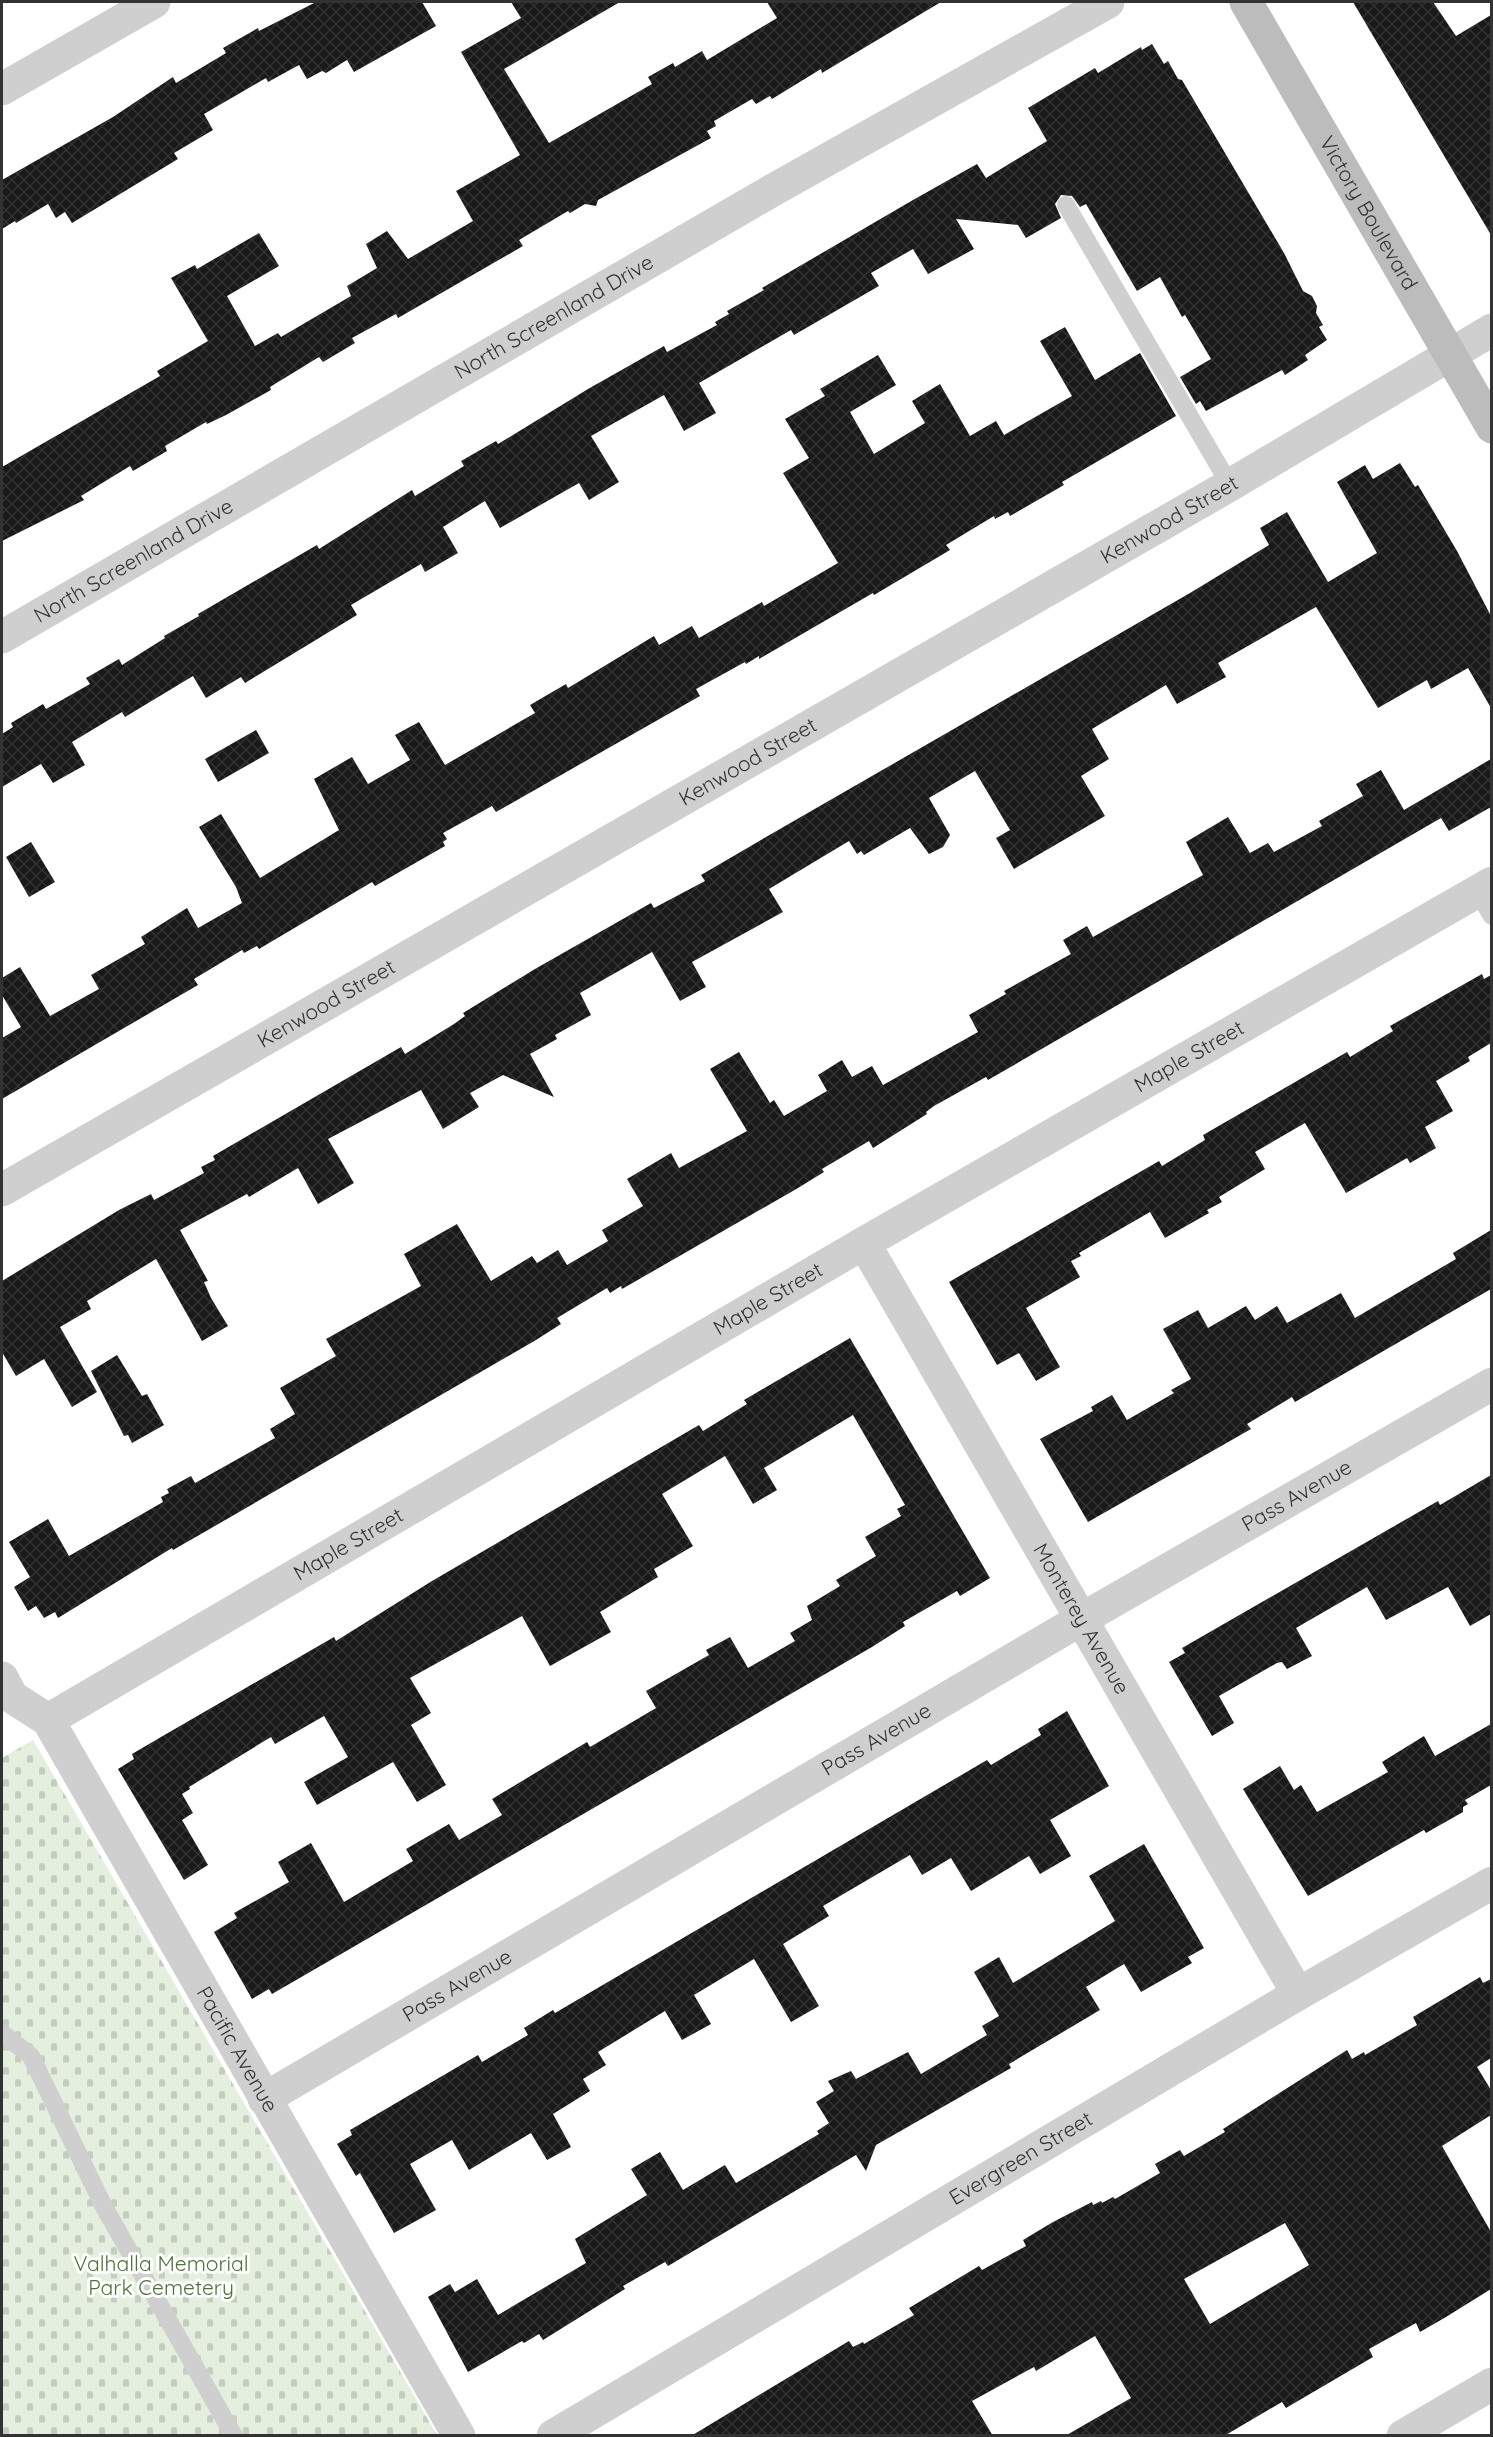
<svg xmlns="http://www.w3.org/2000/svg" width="1493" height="2437" font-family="Quicksand,sans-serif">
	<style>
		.cemetery { fill: url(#cemetery-stones) }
		.building { fill: url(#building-cross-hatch); fill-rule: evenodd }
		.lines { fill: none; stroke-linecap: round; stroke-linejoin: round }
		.service { stroke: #cfcfcf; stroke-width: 18 }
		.minor { stroke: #cfcfcf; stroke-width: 33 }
		.secondary { stroke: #bcbcbc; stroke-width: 33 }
		.labels { text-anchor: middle; stroke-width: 6; stroke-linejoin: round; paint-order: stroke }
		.street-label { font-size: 21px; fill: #323232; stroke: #fff }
		.park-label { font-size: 21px; fill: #4c713b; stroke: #fff }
	</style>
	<defs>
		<pattern id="cemetery-stones" width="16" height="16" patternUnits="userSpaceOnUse" patternTransform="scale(1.5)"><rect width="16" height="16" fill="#e5efdf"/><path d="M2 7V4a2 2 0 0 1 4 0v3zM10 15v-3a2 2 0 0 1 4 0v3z" fill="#c5cdc0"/></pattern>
		<pattern id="building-cross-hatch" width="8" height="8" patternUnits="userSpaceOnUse" patternTransform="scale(1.5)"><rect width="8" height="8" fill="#191919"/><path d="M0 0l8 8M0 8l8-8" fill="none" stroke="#323232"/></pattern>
	</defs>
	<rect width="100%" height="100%" fill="#fff"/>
	<polygon class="cemetery" points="33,1740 437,2435 2,2435 2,1758"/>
	<g class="building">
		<polygon points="316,2 422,2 436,26 354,72 347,60 326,73 322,71 307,79 299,65 268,82 266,78 204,114 213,130 174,153 178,159 72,223 65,212 56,218 48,204 16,223 15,221 2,229 2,180 113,117 173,77 176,83 226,53 223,48 258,28 259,31"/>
		<polygon points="511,2 620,2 504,69 549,143 652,84 648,77 673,63 675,67 702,51 707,60 777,18 767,2 941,2 822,73 821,69 772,99 770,96 756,104 752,99 714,121 716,126 707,131 711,138 598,200 596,206 585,204 570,213 568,211 519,240 523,246 490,265 398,318 396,314 352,338 355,343 323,362 319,357 270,387 271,390 226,415 207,424 206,422 165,446 167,451 133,471 130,466 81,496 84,500 2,541 2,467 160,376 157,371 208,341 171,278 195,265 197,269 259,233 279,266 227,296 255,346 278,333 281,337 351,296 347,286 377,268 366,244 387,231 408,259 473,221 456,191 520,155 461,52 521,18"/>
		<polygon points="1353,2 1433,2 1456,36 1491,15 1491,235"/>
		<polygon points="1152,44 1164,64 1168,61 1178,79 1182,80 1284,253 1303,291 1312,296 1317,306 1316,313 1323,325 1319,327 1327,340 1305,355 1308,360 1285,375 1282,370 1206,411 1200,401 1196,404 1180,377 1211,359 1185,315 1182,317 1160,277 1137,291 1086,204 1080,207 1072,196 1061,195 1055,204 1061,218 1026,238 1018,225 956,219 974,249 928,274 913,249 871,273 879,286 794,335 791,330 699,383 716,413 684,431 664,395 591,436 619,482 589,500 579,483 500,528 485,501 443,527 458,553 425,572 421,564 351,605 357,615 245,683 241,677 206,698 193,676 125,717 122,712 72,742 85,765 53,783 41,764 2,787 2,734 13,727 11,723 43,704 46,709 90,684 86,678 119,659 122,665 165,638 164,636 199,616 198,614 317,545 319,549 412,490 415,496 464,466 461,461 496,441 498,444 588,389 664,346 667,352 717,325 715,322 729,314 727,311 764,290 762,288 913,200 977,164 986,178 1047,141 1028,108 1095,68 1098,73 1141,47 1142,50"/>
		<polygon points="1065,327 1095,380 1140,353 1176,416 1062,482 1064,485 1010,516 1008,512 995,519 994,516 946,545 950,550 874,595 873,593 759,659 759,656 746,664 745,662 696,689 700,696 496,812 492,806 443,833 447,839 443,842 445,846 375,886 372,882 259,949 257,946 244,953 242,950 194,979 198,985 2,1099 2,1038 21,1027 2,995 2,978 20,967 50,1016 99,989 91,975 145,944 141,937 187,908 198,928 242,903 236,887 199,827 221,814 260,878 339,830 314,779 352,757 368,784 410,760 395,735 419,722 445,765 535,713 530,705 566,684 568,688 654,636 659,645 692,626 699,638 762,602 764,606 838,563 783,473 809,458 785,419 825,396 820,389 878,355 896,385 850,412 874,454 925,423 912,401 940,384 970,436 996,421 1004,435 1072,396 1040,341"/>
		<polygon points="1400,463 1415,487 1418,485 1457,551 1491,616 1491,708 1468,668 1431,689 1427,680 1378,708 1316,607 1218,663 1226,677 1177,704 1166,685 1092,729 1109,759 1081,776 1105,816 1014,869 996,838 1010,830 975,771 929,798 950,835 943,847 929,854 910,828 864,855 861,851 857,854 849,841 769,889 783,912 692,962 706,987 680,1001 652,952 580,993 591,1015 555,1035 557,1039 530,1054 554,1097 503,1075 470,1093 479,1107 443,1129 421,1090 328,1139 354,1183 318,1204 298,1168 249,1197 247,1194 180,1230 208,1281 204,1282 211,1298 228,1326 202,1341 156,1259 87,1301 91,1309 60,1327 97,1392 72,1407 44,1359 16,1376 2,1352 2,1281 119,1210 151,1194 154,1200 204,1173 201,1167 215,1160 213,1156 401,1047 405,1054 454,1024 465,1016 463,1013 535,969 651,903 654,908 705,881 701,875 766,837 1190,593 1269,545 1260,528 1287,512 1328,582 1377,553 1337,482 1365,465 1373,479"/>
		<polygon points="256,730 269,753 218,782 205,759"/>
		<polygon points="1491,759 1491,807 1449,831 1441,818 988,1080 986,1077 934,1106 926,1112 927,1114 873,1148 869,1141 822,1169 824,1172 798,1188 622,1289 621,1286 610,1293 607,1288 557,1318 561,1324 536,1340 208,1530 173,1550 172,1548 58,1618 55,1612 44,1618 36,1606 28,1611 14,1587 30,1577 9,1542 48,1519 69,1556 163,1502 161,1497 169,1493 167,1489 191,1476 195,1483 275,1438 270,1429 295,1414 280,1388 336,1356 326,1339 421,1286 404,1254 457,1224 491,1281 532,1256 537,1263 558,1250 567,1265 608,1241 602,1230 643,1206 627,1179 671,1153 679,1168 747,1131 710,1069 739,1052 770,1103 774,1100 784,1116 827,1091 818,1075 842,1060 852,1077 872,1066 883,1085 978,1032 969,1015 1006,994 1004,991 1071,954 1063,940 1087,926 1093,937 1203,875 1186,842 1228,817 1250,853 1268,843 1274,852 1322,826 1319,821 1363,796 1356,784 1381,770 1404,810"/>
		<polygon points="31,842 55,882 29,897 6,857"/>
		<polygon points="1482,974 1484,979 1491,975 1491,1043 1468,1057 1470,1061 1436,1081 1453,1111 1425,1127 1436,1148 1410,1163 1407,1158 1346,1193 1305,1123 1255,1152 1265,1169 1219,1197 1222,1202 1207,1210 1209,1213 1165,1238 1150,1212 1079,1253 1081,1256 1071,1261 1080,1277 1026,1308 1060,1367 1036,1381 1019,1353 997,1365 949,1282 1159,1161 1162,1166 1205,1140 1203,1135 1347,1052 1350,1057 1393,1031 1390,1026"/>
		<polygon points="1491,1230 1491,1289 1295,1402 1292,1397 1247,1424 1251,1429 1088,1522 1040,1439 1093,1411 1091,1407 1112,1395 1127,1420 1174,1393 1171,1390 1191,1379 1163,1329 1198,1310 1208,1328 1246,1306 1255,1320 1277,1306 1287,1323 1341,1293 1355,1318 1456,1259 1453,1253"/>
		<polygon points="850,1338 990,1578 960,1596 957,1591 903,1622 905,1626 872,1647 272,1994 269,1989 252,1999 214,1932 237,1918 234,1913 289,1882 278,1862 311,1843 344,1902 413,1861 406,1849 449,1824 459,1840 502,1815 492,1799 587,1742 590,1747 656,1708 646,1691 709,1655 706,1650 730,1637 748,1668 795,1641 790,1633 812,1620 807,1606 840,1586 836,1580 876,1556 865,1537 901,1516 897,1509 905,1505 853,1415 764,1468 777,1490 753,1504 725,1456 662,1494 693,1546 654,1569 658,1577 600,1612 611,1632 550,1666 522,1616 410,1678 431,1713 411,1725 446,1785 417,1802 393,1762 317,1805 304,1782 348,1757 324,1716 275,1744 271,1737 189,1787 190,1789 182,1794 193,1813 182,1820 208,1865 184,1880 118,1769 134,1759 132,1754 161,1737 334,1637 336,1641 432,1581 699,1425 703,1431 747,1404 744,1400"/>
		<polygon points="117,1355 142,1396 147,1394 164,1425 132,1443 128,1435 124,1436 91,1371"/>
		<polygon points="1491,1475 1491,1614 1470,1626 1448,1587 1386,1620 1367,1587 1296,1628 1312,1656 1287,1669 1282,1662 1277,1663 1219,1696 1234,1723 1212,1736 1169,1662 1185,1653 1182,1648 1438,1501 1440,1505"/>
		<polygon points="1067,1711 1109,1786 1050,1820 1071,1856 1040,1874 1029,1856 971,1891 951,1858 922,1875 910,1855 823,1906 829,1916 783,1944 819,2006 791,2022 754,1959 694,1995 711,2024 682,2040 665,2011 598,2052 606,2065 583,2079 590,2091 553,2114 571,2147 547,2160 531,2133 469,2170 452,2140 410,2164 436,2210 394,2233 360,2173 356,2176 337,2144 352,2135 350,2130 478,2055 482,2062 528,2035 524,2028 553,2010 555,2013 987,1760 991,1765 1041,1735 1038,1729"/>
		<polygon points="1491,1724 1491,1785 1465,1800 1468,1804 1463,1807 1463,1812 1426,1833 1424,1830 1308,1896 1243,1789 1280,1766 1294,1790 1301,1785 1317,1812 1388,1772 1382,1762 1424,1736 1435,1756"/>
		<polygon points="1144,1844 1204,1948 1188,1957 1192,1963 1141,1992 1124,1964 1086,1987 1100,2010 1009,2064 1011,2068 876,2145 866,2171 856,2155 668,2266 665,2262 623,2286 625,2289 543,2340 539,2334 524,2343 522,2341 468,2372 428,2297 450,2284 455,2292 477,2279 498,2315 586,2263 575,2239 647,2195 631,2169 660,2152 683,2190 725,2165 736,2183 819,2134 817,2131 829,2123 816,2102 834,2091 828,2081 851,2071 856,2079 908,2052 921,2074 987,2035 982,2026 999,2016 974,1972 999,1957 1013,1983 1115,1921 1089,1876"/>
		<path d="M1480 1977 1483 1983 1491 1979V2058L1477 2067 1491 2090V2115L1442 2146 1491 2232V2289L1446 2317 1420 2332 1416 2323 1369 2349 1373 2357 1286 2408 1282 2402 1224 2436H1065L1131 2398 1095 2336 1036 2371 1034 2367 972 2401 993 2436H691L849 2341 853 2347 863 2342 864 2344 914 2315 909 2308 979 2266 982 2270 1026 2246 1023 2240 1053 2222 1092 2202 1093 2205 1101 2201 1102 2203 1113 2197 1115 2199 1160 2173 1155 2164 1180 2150 1184 2156 1225 2132 1223 2129 1347 2050 1352 2059 1364 2052 1365 2055 1417 2025 1413 2017ZM1285 2223 1309 2265 1210 2324 1184 2279Z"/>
	</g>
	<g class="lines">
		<g class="service">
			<polyline points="1066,205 1230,485"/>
			<polyline points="1477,891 1492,916"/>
			<polyline points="2,2033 31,2056 103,2205 234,2436"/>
		</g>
		<g class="minor">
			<polyline points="2,89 154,2"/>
			<path id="s1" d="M2 637 773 190 1108 2"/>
			<path id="s2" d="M2 1190 1230 485 1492 330"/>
			<path id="s3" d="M864 1243 1298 1994"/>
			<path id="s4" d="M2 1678 12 1697 48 1720 459 2436"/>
			<path id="s5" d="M48 1720 864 1243 1492 883"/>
			<path id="s6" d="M264 2099 1080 1620 1492 1384"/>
			<path id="s7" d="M553 2436 1298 1994 1492 1883"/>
			<polyline points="1403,2436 1492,2384"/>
		</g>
		<path class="secondary" id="s8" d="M1246 2 1492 427"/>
	</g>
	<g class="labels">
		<g class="street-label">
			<text dy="7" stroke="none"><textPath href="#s8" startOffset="244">Victory Boulevard</textPath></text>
			<text dy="7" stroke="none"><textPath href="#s1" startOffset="638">North Screenland Drive</textPath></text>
			<text dy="7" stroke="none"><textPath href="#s2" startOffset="1346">Kenwood Street</textPath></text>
			<text dy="7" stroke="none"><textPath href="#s1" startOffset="152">North Screenland Drive</textPath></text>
			<text dy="7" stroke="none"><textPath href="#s2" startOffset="860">Kenwood Street</textPath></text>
			<text dy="7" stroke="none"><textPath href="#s2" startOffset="374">Kenwood Street</textPath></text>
			<text dy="7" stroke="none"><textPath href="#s5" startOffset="1320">Maple Street</textPath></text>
			<text dy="7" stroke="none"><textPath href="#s5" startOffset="834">Maple Street</textPath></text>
			<text dy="7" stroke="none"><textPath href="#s6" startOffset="1196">Pass Avenue</textPath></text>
			<text dy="7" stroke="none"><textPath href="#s5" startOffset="348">Maple Street</textPath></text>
			<text dy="7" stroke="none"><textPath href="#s3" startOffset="434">Monterey Avenue</textPath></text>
			<text dy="7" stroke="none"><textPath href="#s6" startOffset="710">Pass Avenue</textPath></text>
			<text dy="7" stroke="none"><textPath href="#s6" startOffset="224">Pass Avenue</textPath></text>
			<text dy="7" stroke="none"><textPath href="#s4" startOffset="444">Pacific Avenue</textPath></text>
			<text dy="7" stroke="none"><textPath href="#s7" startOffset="544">Evergreen Street</textPath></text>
		</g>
		<g class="park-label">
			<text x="161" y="2271">Valhalla Memorial<tspan x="161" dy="24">Park Cemetery</tspan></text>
		</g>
	</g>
	<rect width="1493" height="2437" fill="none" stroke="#323232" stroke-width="6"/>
</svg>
